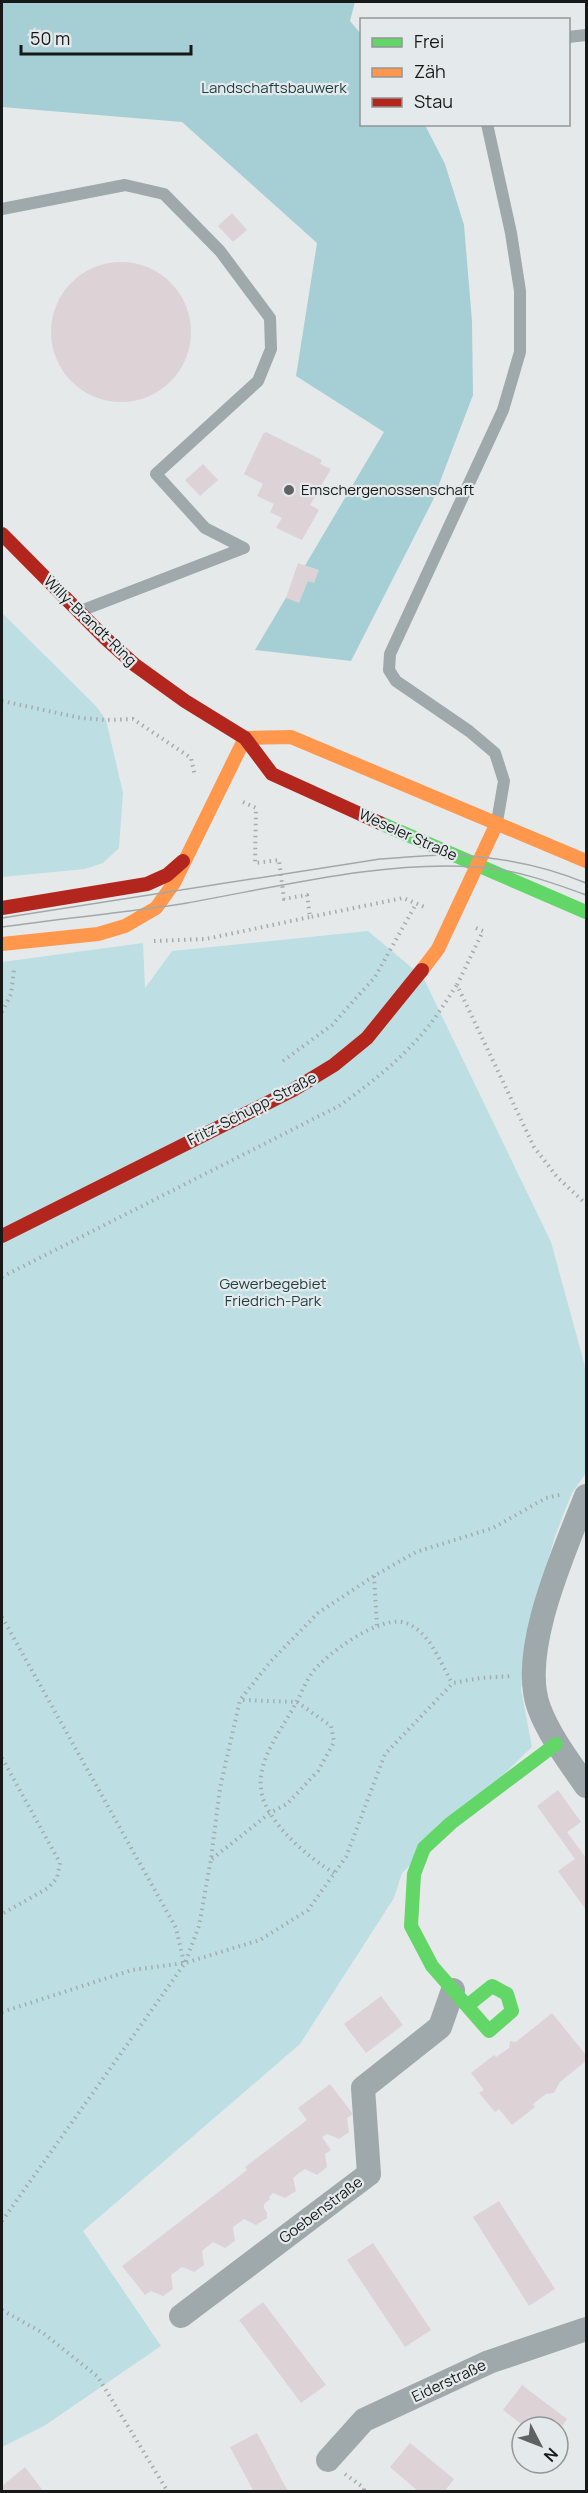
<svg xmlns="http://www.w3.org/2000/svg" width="588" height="2493" font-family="Manrope,sans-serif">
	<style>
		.green { fill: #bddfe4 }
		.forest { fill: #a6cfd5 }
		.building { fill: #ddd3d7 }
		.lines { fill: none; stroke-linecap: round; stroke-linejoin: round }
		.path { stroke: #a5acae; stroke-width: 4; stroke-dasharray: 1.5 4.5; stroke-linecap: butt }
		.lane { stroke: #9fa8aa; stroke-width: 12 }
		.street { stroke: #9fa8aa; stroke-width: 24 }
		.fast { stroke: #63d668; stroke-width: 14 }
		.slow { stroke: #ff974d; stroke-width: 14 }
		.jam { stroke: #b3261e; stroke-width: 14 }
		.tram { stroke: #a2a8a9; stroke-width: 1.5 }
		.poi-dot { fill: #5f6262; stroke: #e4eaeb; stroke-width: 2 }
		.labels { text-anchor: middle; stroke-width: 4.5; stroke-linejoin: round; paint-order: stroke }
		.park-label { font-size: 15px; fill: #1c3e43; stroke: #e4eaeb }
		.poi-label { font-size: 15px; fill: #171919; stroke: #e4eaeb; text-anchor: start }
		.street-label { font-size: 15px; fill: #171919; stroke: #e4eaeb }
	</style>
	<rect width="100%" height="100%" fill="#e5e9ea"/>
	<g class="green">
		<polygon points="2,613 96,706 106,720 123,793 119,848 103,863 85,869 2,877"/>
		<polygon points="368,931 423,977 551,1242 586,1370 586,1473 572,1493 555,1536 526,1637 521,1689 532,1747 402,1873 394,1898 300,2044 83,2231 161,2346 44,2426 2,2447 2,962 143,943 145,988 172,951"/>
	</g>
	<polygon class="forest" points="2,2 355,2 350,21 361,34 362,124 425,125 445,164 464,225 472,321 473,395 433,500 351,661 255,650 384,432 296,376 317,243 182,122 2,107"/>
	<g class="building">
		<polygon points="232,213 247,230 233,242 218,226"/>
		<circle cx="121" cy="332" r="70"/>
		<polygon points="266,432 322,460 320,464 331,469 310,505 319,510 302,540 276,528 282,518 270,512 274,504 257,496 263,484 244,474 263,434"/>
		<polygon points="203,464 218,480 200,496 185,480"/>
		<polygon points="298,563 319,570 314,583 308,581 299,603 286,598"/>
		<polygon points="558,1790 581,1822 567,1832 586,1858 586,1910 558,1871 575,1859 537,1806"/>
		<polygon points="381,1996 403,2025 366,2053 344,2024"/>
		<polygon points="552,2013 586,2055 586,2061 560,2082 554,2093 546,2094 533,2104 535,2107 512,2125 499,2109 495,2112 479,2093 484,2090 471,2073 494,2055 496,2057 509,2048 510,2041 516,2042"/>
		<polygon points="330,2084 353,2114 347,2118 349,2132 339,2139 327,2134 322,2137 331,2150 325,2154 327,2167 317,2175 305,2169 299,2173 293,2178 296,2191 285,2198 273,2193 269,2197 270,2199 264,2204 264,2208 267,2213 267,2218 256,2225 244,2219 233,2227 235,2241 225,2248 213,2242 202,2251 204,2265 194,2272 182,2267 171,2275 173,2289 163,2296 151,2291 145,2295 122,2266 216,2194 247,2170 245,2167 307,2120 298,2108"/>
		<polygon points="499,2201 555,2289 529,2306 473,2217"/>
		<polygon points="373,2243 431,2330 405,2347 347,2260"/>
		<polygon points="263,2302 326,2385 301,2403 239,2320"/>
		<polygon points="522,2385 567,2419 558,2432 558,2427 525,2427 503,2410"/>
		<polygon points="257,2433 285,2486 289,2492 254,2492 230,2447"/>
		<polygon points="410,2443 454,2479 444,2492 419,2492 390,2467"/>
		<polygon points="25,2467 44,2492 2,2492 2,2486"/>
	</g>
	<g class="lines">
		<g class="path">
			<polyline points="2,701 81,718 106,720 133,719 191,758 195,776"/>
			<polyline points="243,802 256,808 255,863 279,860 284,899 307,895 310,917 403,898 427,908"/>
			<polyline points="476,928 483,931 457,985 534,1147 557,1177 586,1204"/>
			<polyline points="154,941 206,939 310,917"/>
			<polyline points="2,1012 11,994 14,970"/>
			<polyline points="283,1061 332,1025 375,977 416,904"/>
			<path d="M2 1277 339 1106C371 1083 402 1059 427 1028 438 1015 447 999 457 985"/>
			<polyline points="374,1576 377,1626"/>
			<polyline points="2,1617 176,1928 184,1963"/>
			<polyline points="2,1758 60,1863 57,1878 48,1888 2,1914"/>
			<polyline points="212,1859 270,1813 287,1804 318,1771 334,1742 331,1726 297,1702 241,1700"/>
			<path d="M334 1873C309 1858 264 1821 261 1789 257 1758 284 1727 297 1701 302 1692 306 1681 312 1673 327 1653 381 1614 406 1623 430 1632 440 1662 452 1683"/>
			<polyline points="2,2012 132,1970 185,1963 260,1940 308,1910 346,1857 385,1754 453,1683 480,1678 512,1676"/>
			<polyline points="2,2221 185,1963 199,1926 211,1859 220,1788 240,1700 271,1661 318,1613 374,1576 416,1552 493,1528 546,1498 563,1494"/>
			<polyline points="2,2310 43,2333 98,2377 168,2492"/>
			<polyline points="345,2474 364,2488 364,2492"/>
		</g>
		<g class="lane">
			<polyline points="568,37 586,35"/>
			<polyline points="487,124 511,233 520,291 520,352 503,410 390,654 389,670 396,681 469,731 495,753 504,781 497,822"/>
			<polyline points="2,209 125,185 164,194 220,251 270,318 271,349 258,381 156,474 205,528 244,548 83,610"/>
		</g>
		<g class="street">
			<path d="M586 1496C565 1550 518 1652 539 1708 550 1737 569 1761 586 1786"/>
			<polyline points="181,2316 369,2174 363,2088 440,2027 453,1990"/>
			<polyline points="328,2460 364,2420 489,2362 586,2329"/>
		</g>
		<g class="fast">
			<polyline points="380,823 586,912"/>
			<polyline points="467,2006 492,1986 507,1994 512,2011 489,2031 432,1966 411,1926 414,1874 424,1848 451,1823 556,1744"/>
		</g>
		<g class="slow">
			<polyline points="245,738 291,737 586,861"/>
			<polyline points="2,944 98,934 125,926 156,908 174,883 245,738"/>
			<polyline points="422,970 438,949 497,823"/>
		</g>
		<g class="jam">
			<polyline points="2,534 105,638 135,665 185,701 245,738 272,774 380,823"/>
			<polyline points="2,908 147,884 167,875 183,861"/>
			<polyline points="2,1236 293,1090 334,1065 367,1038 422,970"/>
		</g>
		<g class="tram">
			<path d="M2 918 380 859C404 858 430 854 454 855 499 857 545 866 586 883"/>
			<path d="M2 927C63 918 125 913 187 903 278 887 384 860 476 867 514 869 551 882 586 895"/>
		</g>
	</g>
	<circle class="poi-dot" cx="289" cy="490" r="6"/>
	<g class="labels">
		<g class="park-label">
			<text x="274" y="93">Landschaftsbauwerk</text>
			<text x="273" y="1289">Gewerbegebiet<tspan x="273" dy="17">Friedrich-Park</tspan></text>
		</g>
		<g class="poi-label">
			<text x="301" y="495">Emschergenossenschaft</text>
		</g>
		<g class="street-label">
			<text transform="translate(90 621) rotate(44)" y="5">Willy-Brandt-Ring</text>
			<text transform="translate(408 835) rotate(24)" y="5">Weseler Straße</text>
			<text transform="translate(252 1109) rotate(-27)" y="5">Fritz-Schupp-Straße</text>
			<text transform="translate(321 2210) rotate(-37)" y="5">Goebenstraße</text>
			<text transform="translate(449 2381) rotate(-25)" y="5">Eiderstraße</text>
		</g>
	</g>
	<rect width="588" height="2493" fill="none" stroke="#171919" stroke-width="6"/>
	<rect x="360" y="18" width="210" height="108" fill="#e4eaeb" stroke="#929697" stroke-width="1.5"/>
	<rect x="372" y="38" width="30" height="9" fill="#63d668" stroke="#929697" stroke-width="1.5"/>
	<text x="414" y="48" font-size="18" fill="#171919">Frei</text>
	<rect x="372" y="68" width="30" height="9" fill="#ff974d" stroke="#929697" stroke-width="1.5"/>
	<text x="414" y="78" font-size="18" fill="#171919">Zäh</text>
	<rect x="372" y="98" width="30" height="9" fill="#b3261e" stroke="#929697" stroke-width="1.5"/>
	<text x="414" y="108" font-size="18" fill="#171919">Stau</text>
	<g transform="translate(540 2445) rotate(132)"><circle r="28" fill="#e4eaeb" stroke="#929697" stroke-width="1.5"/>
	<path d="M0-4.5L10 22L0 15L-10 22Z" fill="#5f6262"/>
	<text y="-9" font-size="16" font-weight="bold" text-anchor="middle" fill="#171919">N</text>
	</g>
	<path d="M21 45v9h170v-9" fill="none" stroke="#171919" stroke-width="3"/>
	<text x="30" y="45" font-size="18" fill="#171919" stroke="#e4eaeb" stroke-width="4.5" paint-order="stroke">50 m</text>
</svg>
